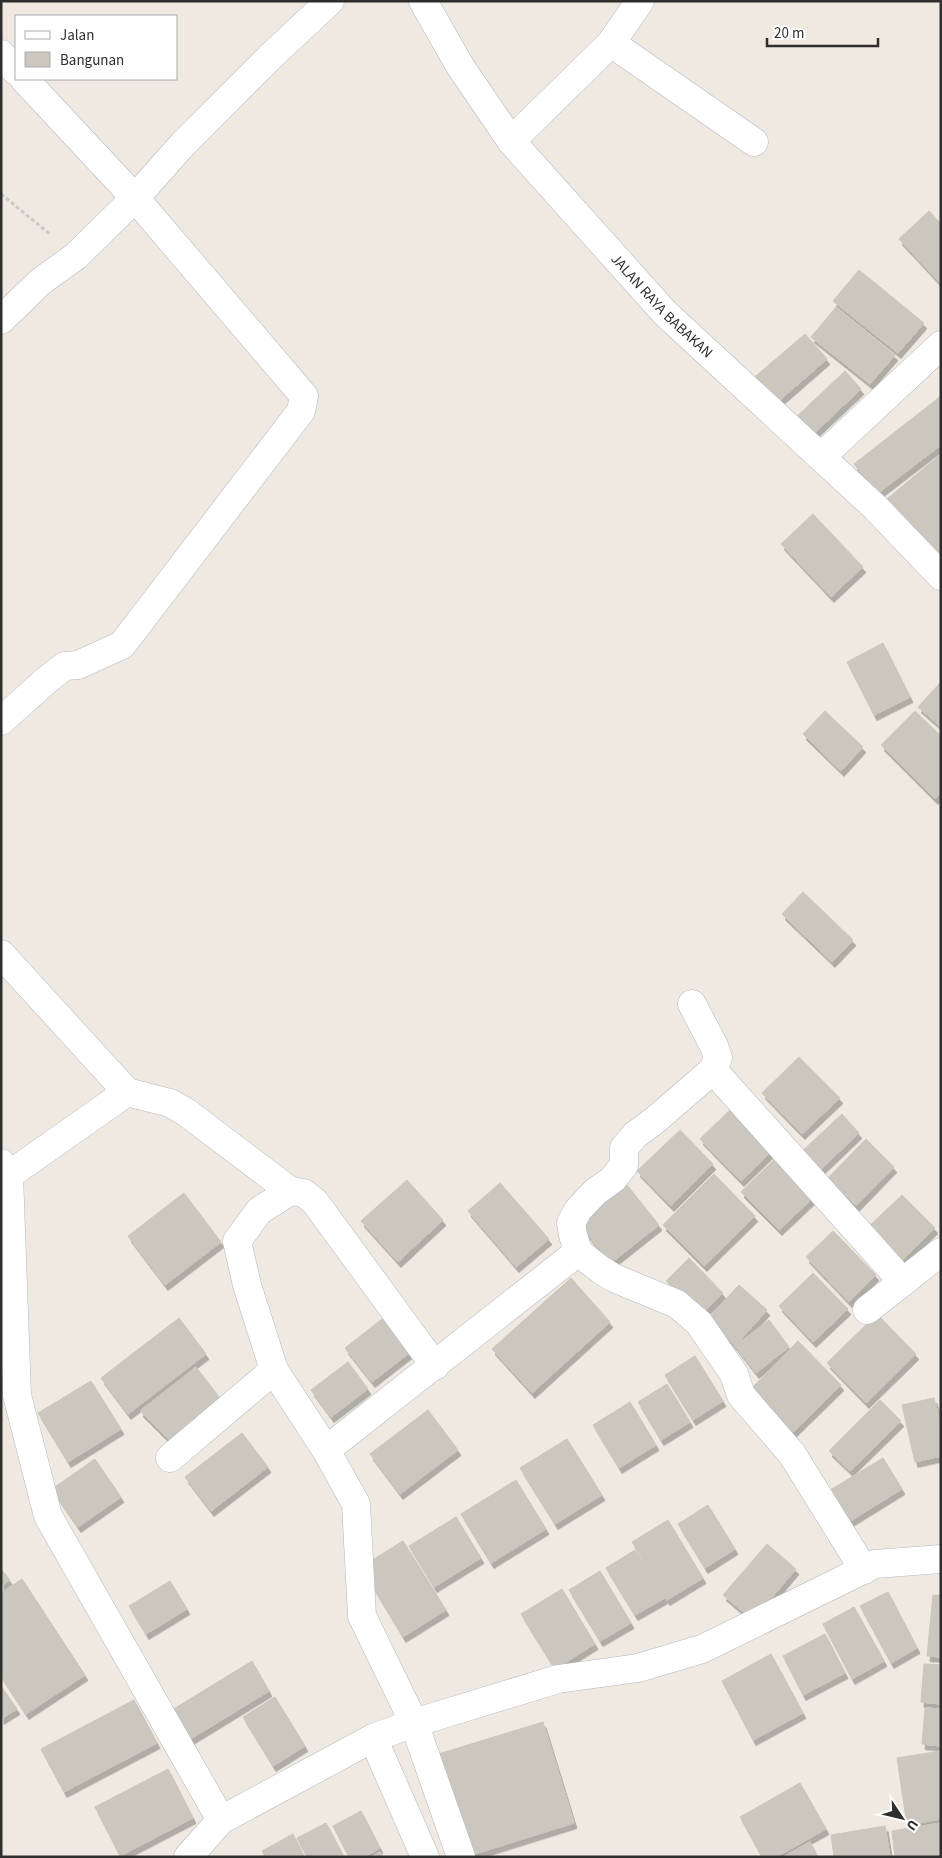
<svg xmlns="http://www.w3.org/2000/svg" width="942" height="1858" font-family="'Source Sans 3',sans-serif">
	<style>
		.building { fill: #cbc7bf; stroke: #cbc5ba; filter: url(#shadow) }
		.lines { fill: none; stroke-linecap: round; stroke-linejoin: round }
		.minor-casing { stroke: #b4b7c1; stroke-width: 29 }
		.path { stroke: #c9c9c9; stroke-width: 3; stroke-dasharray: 4 2.5; stroke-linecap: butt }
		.minor { stroke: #fff; stroke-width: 28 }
		.labels { text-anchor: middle; stroke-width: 4.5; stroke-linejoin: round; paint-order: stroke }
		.street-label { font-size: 15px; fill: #2e2e2e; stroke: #fff }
	</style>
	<defs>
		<filter id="shadow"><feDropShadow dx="3" dy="5.5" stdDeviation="0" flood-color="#0004"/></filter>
	</defs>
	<rect width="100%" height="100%" fill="#efe9e1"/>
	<g class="building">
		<polygon points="929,211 941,224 941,284 899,239"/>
		<polygon points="859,270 924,323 898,353 833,301"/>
		<polygon points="836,307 895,355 870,384 811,337"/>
		<polygon points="805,334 827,359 772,407 750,381"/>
		<polygon points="845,371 861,389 809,438 792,421"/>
		<polygon points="941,396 941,445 877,494 854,464"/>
		<polygon points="941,454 941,556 938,559 887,499"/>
		<polygon points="813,514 863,567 831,597 781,544"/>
		<polygon points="883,643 910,697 874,715 847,662"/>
		<polygon points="941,682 941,727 918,707"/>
		<polygon points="825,711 863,747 841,771 803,734"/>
		<polygon points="915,711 941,736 941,793 935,799 881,745"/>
		<polygon points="803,892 853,940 832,962 782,914"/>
		<polygon points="799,1057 840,1098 802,1134 762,1093"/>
		<polygon points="733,1107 774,1149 741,1181 700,1139"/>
		<polygon points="842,1114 859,1133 817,1173 799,1154"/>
		<polygon points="680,1130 713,1164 671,1206 637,1171"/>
		<polygon points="866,1139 894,1167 856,1206 828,1178"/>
		<polygon points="777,1157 815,1196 779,1230 741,1192"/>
		<polygon points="714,1174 755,1216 704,1266 663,1225"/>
		<polygon points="407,1180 443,1220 398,1262 361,1221"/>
		<polygon points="500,1183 549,1239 516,1267 468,1211"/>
		<polygon points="627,1185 659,1225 611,1263 578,1223"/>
		<polygon points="184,1193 221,1242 165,1285 128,1236"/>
		<polygon points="902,1195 935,1228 897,1265 864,1231"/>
		<polygon points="833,1231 876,1275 849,1302 806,1257"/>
		<polygon points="689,1258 723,1293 700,1316 666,1281"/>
		<polygon points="813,1273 848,1309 813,1342 779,1306"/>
		<polygon points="571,1278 610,1322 532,1393 492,1349"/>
		<polygon points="739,1285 767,1310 735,1346 709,1317"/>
		<polygon points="391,1312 417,1347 372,1382 345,1348"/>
		<polygon points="877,1314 916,1354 866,1403 827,1363"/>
		<polygon points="179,1318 206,1354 128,1414 101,1378"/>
		<polygon points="769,1320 789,1347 756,1373 735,1346"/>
		<polygon points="798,1341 841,1385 789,1436 747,1393"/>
		<polygon points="695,1356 723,1401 693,1420 665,1375"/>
		<polygon points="348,1362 368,1389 331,1417 311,1390"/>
		<polygon points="196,1367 226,1406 174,1445 140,1411"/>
		<polygon points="91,1381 121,1429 68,1462 38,1413"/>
		<polygon points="667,1384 690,1422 661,1440 638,1402"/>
		<polygon points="934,1398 941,1425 941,1456 915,1462 902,1405"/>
		<polygon points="880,1400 901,1421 850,1471 829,1451"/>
		<polygon points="630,1402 656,1445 619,1468 593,1425"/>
		<polygon points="428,1410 458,1450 400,1494 370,1454"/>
		<polygon points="242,1433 268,1467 211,1511 185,1477"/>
		<polygon points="567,1439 602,1495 555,1524 520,1468"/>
		<polygon points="883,1458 902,1489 847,1523 827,1492"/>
		<polygon points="95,1459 121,1497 78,1527 52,1489"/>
		<polygon points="516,1480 546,1529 491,1563 461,1514"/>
		<polygon points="708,1505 735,1549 705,1568 678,1524"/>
		<polygon points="456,1517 481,1558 434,1587 409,1546"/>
		<polygon points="668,1520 703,1578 667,1600 632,1542"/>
		<polygon points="403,1541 446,1610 403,1637 361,1567"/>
		<polygon points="767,1544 796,1569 753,1620 723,1595"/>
		<polygon points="635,1550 665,1598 635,1615 606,1568"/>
		<polygon points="1,1569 10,1580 1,1586"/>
		<polygon points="600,1571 631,1623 600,1641 569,1590"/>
		<polygon points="22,1579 85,1675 26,1714 1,1676 1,1593"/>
		<polygon points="170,1581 187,1609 146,1634 129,1606"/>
		<polygon points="562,1589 595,1644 555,1669 521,1614"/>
		<polygon points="888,1592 917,1648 891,1663 860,1606"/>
		<polygon points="933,1595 941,1595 941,1657 927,1656"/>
		<polygon points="854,1607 884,1661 852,1679 823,1624"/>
		<polygon points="825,1634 845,1673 803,1695 783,1656"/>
		<polygon points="771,1654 803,1713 753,1740 722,1681"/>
		<polygon points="252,1661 269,1691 189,1740 172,1710"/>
		<polygon points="924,1664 941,1665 941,1704 921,1702"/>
		<polygon points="1,1686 17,1709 1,1719"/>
		<polygon points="275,1697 305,1746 273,1766 243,1717"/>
		<polygon points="134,1700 157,1743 64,1792 41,1749"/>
		<polygon points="925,1708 941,1709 941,1746 922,1744"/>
		<polygon points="543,1722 574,1823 465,1857 432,1756"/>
		<polygon points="941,1751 941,1819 907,1825 897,1758"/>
		<polygon points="168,1769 193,1818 120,1856 95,1807"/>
		<polygon points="800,1783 826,1829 776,1857 762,1857 740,1817"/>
		<polygon points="361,1811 380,1848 364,1857 349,1857 333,1826"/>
		<polygon points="326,1823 344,1857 307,1857 297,1838"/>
		<polygon points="941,1823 941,1857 895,1857 892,1831"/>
		<polygon points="885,1826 890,1857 834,1857 831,1835"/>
		<polygon points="293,1834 304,1857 265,1857 262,1851"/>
		<polygon points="810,1842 818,1857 783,1857"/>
		<polygon points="380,1852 383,1857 371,1857"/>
	</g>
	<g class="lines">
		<defs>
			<g id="minor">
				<path id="s1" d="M423 1 460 66 511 141 665 313 875 507 941 576"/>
				<polyline points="611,43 754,142"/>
				<polyline points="1,54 16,71"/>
				<polyline points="511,141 611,43 640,1"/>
				<polyline points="1,320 40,282 76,256 135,198 183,144 271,56 330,1"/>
				<polyline points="821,457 941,345"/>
				<polyline points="1,721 49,678 65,666 78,665 122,645 301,411 304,396 135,198 24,79"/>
				<polyline points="1,954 127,1092 9,1175"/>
				<polyline points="692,1004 714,1046 718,1058 713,1070 654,1121 635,1135 624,1148 624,1165 613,1179 595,1192 578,1210 571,1223 573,1235 578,1252 601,1270 614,1278 677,1304 699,1323 734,1374 741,1395 792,1454 864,1570"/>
				<polyline points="713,1070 903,1282"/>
				<polyline points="127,1092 170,1103 186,1112 290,1191"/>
				<polyline points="1,1163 9,1175 17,1395 48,1516 221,1820"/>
				<polyline points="867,1310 941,1252"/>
				<polyline points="435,1366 315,1202 304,1193 290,1191 259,1211 237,1241 247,1285 274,1370 326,1450 356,1504 362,1616 414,1723 461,1857"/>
				<polyline points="326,1450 578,1252"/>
				<polyline points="170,1458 274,1370"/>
				<polyline points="373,1738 425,1857"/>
				<polyline points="188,1857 221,1820 373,1738 414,1723 558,1679 638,1668 702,1649 875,1564 941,1559"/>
			</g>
		</defs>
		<use href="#minor" class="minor-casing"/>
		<polyline class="path" points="1,194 51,235"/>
		<use href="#minor" class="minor"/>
	</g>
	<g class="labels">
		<g class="street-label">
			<text dy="5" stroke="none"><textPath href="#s1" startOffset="389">JALAN RAYA BABAKAN</textPath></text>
		</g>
	</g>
	<rect width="942" height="1858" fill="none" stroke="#2e2e2e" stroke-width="5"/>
	<rect x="15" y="15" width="162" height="65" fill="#ffffff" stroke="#ababab"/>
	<rect x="25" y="31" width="25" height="8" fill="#ffffff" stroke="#ababab"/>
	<text x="60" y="40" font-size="15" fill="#2e2e2e">Jalan</text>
	<rect x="25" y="52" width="25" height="15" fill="#cbc7bf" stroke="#ababab"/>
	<text x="60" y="65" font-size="15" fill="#2e2e2e">Bangunan</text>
	<g transform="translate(902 1818) rotate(125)" stroke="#ffffff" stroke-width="4" paint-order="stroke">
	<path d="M0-4L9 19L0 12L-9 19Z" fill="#2e2e2e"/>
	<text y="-8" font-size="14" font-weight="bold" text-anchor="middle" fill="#2e2e2e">U</text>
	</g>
	<path d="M767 38v8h111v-8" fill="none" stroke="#2e2e2e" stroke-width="2.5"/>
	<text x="774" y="38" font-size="15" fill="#2e2e2e" stroke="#ffffff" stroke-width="4" paint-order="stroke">20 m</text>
</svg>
